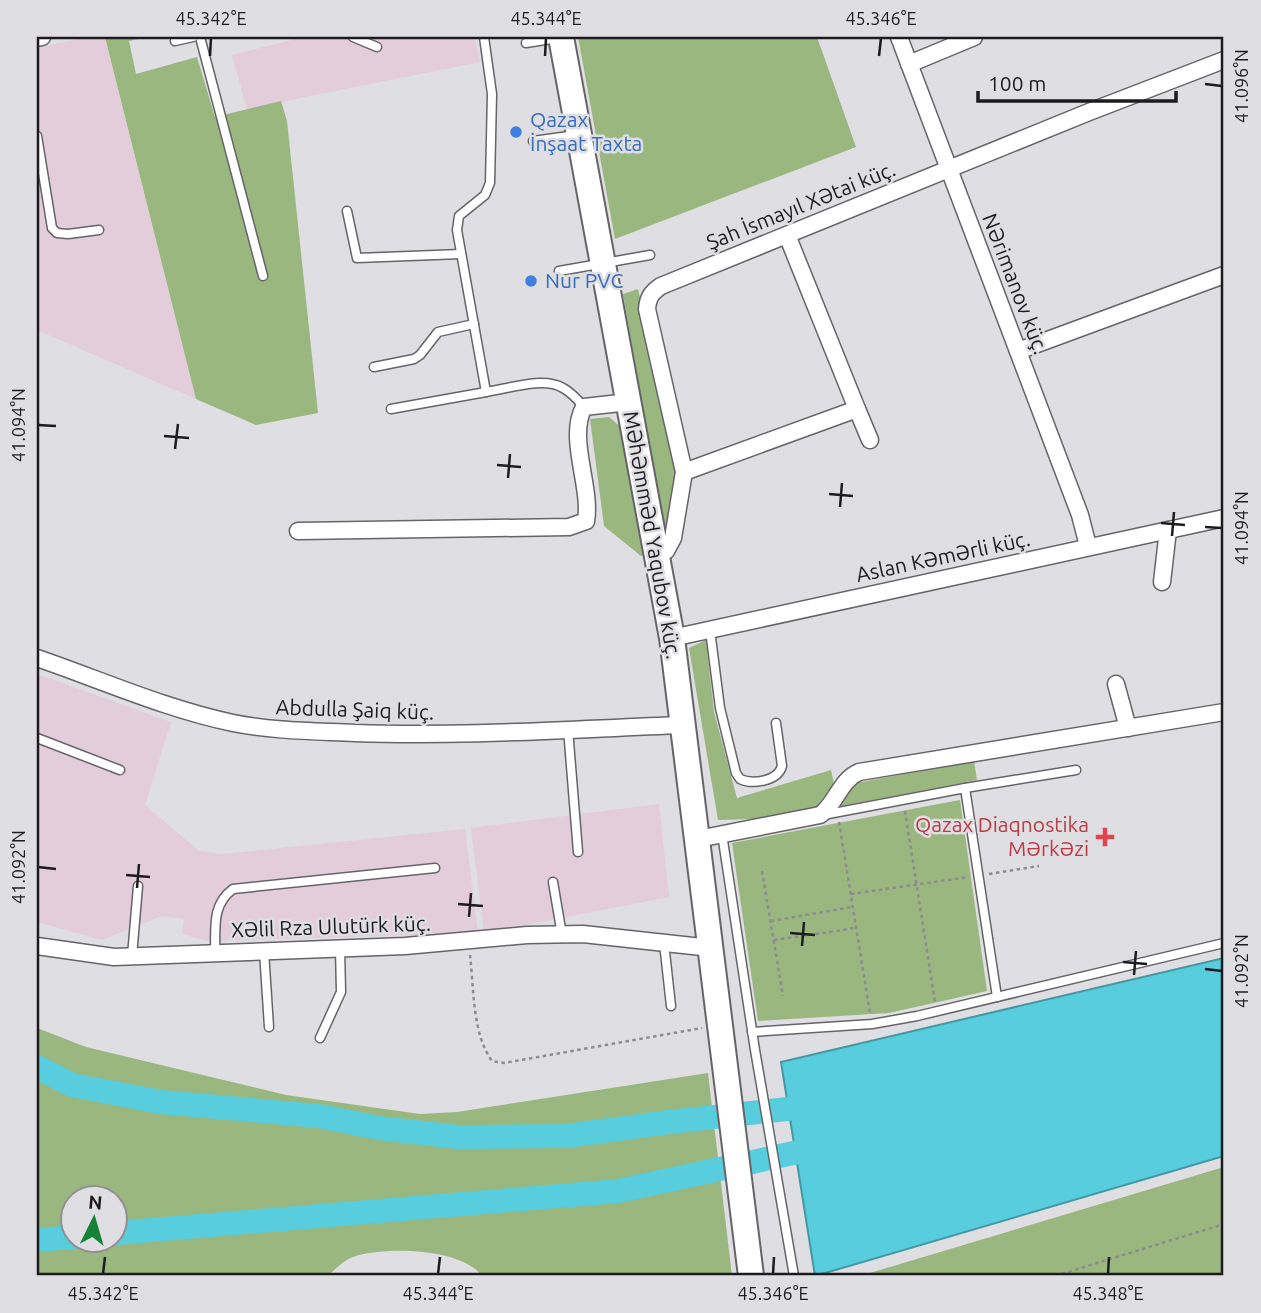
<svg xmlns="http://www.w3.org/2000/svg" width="1261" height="1313" font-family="Ubuntu,sans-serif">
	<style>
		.industrial { fill: #e3cddb }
		.green { fill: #9ab77f; fill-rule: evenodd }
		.water { fill: #57cddd; stroke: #4598a3; stroke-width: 2 }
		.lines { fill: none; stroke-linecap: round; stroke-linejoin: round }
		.river { stroke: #57cddd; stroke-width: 24 }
		.lane-casing { stroke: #656468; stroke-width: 11 }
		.street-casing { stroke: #656468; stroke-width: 19 }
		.primary-casing { stroke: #656468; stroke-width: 28 }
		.path { stroke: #8d8c8f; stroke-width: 2.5; stroke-dasharray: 3.5 3.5; stroke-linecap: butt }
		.lane { stroke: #fff; stroke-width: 8 }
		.street { stroke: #fff; stroke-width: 16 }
		.primary { stroke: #fff; stroke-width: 24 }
		.ticks { fill: none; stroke: #1c1b1d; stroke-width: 2.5 }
		.shop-dot { fill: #3f7fe0; stroke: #dfdee2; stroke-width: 2.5 }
		.health-dot { fill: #e0444e; stroke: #dfdee2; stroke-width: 2.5 }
		.labels { text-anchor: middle; stroke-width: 5; stroke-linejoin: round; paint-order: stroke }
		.shop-label { font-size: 21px; fill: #366cbe; stroke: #dfdee2; text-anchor: start }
		.street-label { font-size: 21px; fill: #1c1b1d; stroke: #dfdee2 }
		.health-label { font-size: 21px; fill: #be3a42; stroke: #dfdee2; text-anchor: end }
		.neatline { fill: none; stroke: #1c1b1d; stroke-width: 2.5 }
		.ticks-label { font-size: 18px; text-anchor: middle; fill: #1c1b1d }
	</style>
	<rect width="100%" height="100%" fill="#dfdee2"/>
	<g class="industrial">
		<polygon points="86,37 105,37 196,399 37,330 37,48"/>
		<polygon points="303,37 475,37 480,62 247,109 232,55"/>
		<polygon points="37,674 171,722 145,805 199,851 223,854 465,829 478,933 207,941 182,934 184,919 162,916 102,940 37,922"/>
		<polygon points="659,804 669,897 484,933 471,828"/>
	</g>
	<g class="green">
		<polygon points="105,37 147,37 129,41 136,74 197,57 215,117 281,101 287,121 318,413 256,425 196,399"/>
		<polygon points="578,37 817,37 856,147 615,239"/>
		<polygon points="638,289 680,470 668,536 665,535 623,294"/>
		<polygon points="609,417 623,429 647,554 641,556 604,526 590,419"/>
		<polygon points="706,640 714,712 737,798 831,770 834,784 816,807 754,819 718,820 689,648"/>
		<polygon points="974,761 977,780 841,806 839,800 856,783"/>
		<polygon points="960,800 987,991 889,1013 758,1021 732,843"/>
		<path d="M37 1028 86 1047 286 1095 420 1114 457 1112 708 1073 732 1276H482C462 1248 384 1246 353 1257 344 1260 335 1270 327 1276H37ZM74 1198H116V1240H74Z"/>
		<polygon points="1224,1167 1224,1276 860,1276"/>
	</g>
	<polygon class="water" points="1224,958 1224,1156 815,1276 781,1062"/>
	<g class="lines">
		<g class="river">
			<polyline points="37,1067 72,1085 161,1102 319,1116 379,1128 458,1137 566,1136 669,1122 787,1109"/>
			<polyline points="116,1233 618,1191 826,1146"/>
			<polyline points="37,1240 74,1237"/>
		</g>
		<defs>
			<g id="lane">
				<polyline points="200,37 263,276"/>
				<polyline points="353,37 377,47"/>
				<path d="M484 37 492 94 490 183 485 195 459 216 457 230 486 392C508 389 543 376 563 388 571 392 578 400 584 407"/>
				<polyline points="175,41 193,37"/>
				<polyline points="526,43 558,38"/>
				<polyline points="37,136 52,228 57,233 68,234 99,230"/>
				<polyline points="533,141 576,135"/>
				<polyline points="347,211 357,258 461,254"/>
				<polyline points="559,271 650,255"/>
				<polyline points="374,367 414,359 420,355 438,332 474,324"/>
				<polyline points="391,409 486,392"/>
				<path d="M710 630 720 708 736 773 740 779C753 785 778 781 782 766L776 723"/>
				<polyline points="568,729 578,852"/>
				<polyline points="37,738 120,770"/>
				<polyline points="965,788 1076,770"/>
				<polyline points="823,815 965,788 997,997"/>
				<polyline points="722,834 755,1050 794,1276"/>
				<polyline points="553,882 562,935"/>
				<polyline points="664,943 671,1006"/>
				<polyline points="264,951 269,1027"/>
				<path d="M215 953C216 929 211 905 233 889L435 868"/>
				<polyline points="132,956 138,886"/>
				<polyline points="752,1032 872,1024 917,1016 1224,943"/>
				<polyline points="320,1038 341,992 340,948"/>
			</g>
			<g id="street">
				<polyline points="899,37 1080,515 1088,546"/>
				<polyline points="37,38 42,37"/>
				<polyline points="909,64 974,37"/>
				<polyline points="1018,351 1224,275"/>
				<polyline points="857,409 870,440"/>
				<polyline points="684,472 857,409 787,235"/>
				<path d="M298 531 569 527 586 521C592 487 567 438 584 407L629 402"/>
				<path d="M658 553 666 551 673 538 684 472 647 309C648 297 652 292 661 286L1089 112 1224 60"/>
				<polyline points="1162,582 1168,530"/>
				<polyline points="672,638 1224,518"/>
				<path d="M37 658C101 680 166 709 233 723 273 731 314 731 355 733 464 737 574 729 683 725"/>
				<polyline points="1116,684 1128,728"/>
				<path d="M698 839 820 815C836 804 840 780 859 772L1224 712"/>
				<polyline points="37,946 114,957 405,946 527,935 583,934 711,948"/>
			</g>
			<polyline id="primary" points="561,37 672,638 751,1276"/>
		</defs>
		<use href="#lane" class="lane-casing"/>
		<use href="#street" class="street-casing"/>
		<use href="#primary" class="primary-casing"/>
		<g class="path">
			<polyline points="905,811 935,1002"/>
			<polyline points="839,822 870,1013"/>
			<polyline points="762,871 783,996"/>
			<polyline points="989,874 1039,866"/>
			<polyline points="851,894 969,877"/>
			<polyline points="771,921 852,907"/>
			<polyline points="774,940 856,928"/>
			<path d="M470 955C474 989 472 1033 492 1061L504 1063 702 1028"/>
			<polyline points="1055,1276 1224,1224"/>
		</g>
		<use href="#lane" class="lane"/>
		<use href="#street" class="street"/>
		<use href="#primary" class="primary"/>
	</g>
	<path class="ticks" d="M210 56 211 38M545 56 546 38M879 56 881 38M1205 84 1222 86M38 425 56 426M164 436 189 438M175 449 178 424M497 465 521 467M508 478 510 454M829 494 853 496M840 507 842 483M1161 523 1185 525M1205 527 1222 528M1172 536 1174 512M38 867 56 869M126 875 150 877M137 888 139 864M458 904 483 906M469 917 471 893M790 933 815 935M802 946 804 922M1123 962 1147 964M1205 969 1222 971M1134 975 1136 951M103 1274 105 1257M438 1274 440 1257M773 1274 774 1257M1108 1274 1109 1257"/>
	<g class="shop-dot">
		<circle cx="516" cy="132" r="7"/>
		<circle cx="531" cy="281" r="7"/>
	</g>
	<path class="health-dot" d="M1101.5 826.5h7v7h7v7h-7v7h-7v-7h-7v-7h7z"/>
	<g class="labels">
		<g class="shop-label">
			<text x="530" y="127">Qazax<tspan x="530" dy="24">İnşaat Taxta</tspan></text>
			<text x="545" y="288">Nur PVC</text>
		</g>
		<g class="street-label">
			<text transform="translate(801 206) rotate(-22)" y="7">Şah İsmayıl Xətai küç.</text>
			<text transform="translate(1015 284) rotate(69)" y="7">Nərimanov küç.</text>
			<text transform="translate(652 535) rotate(80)" y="7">Məhəmməd Yaqubov küç.</text>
			<text transform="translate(943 557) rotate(-12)" y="7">Aslan Kəmərli küç.</text>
			<text transform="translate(355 710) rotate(2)" y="7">Abdulla Şaiq küç.</text>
			<text transform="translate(331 927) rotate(-2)" y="7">Xəlil Rza Ulutürk küç.</text>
		</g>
		<g class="health-label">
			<text x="1089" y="832">Qazax Diaqnostika<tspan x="1089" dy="24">Mərkəzi</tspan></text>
		</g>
	</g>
	<rect width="1261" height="1313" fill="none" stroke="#dfdee2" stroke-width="77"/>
	<g transform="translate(94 1219) rotate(5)"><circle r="33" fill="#dfdee2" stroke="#919093" stroke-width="2"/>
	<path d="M0-5L12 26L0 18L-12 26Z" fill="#168238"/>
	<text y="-10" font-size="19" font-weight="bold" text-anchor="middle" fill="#1c1b1d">N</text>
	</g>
	<path d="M978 91v10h198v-10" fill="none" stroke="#1c1b1d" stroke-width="3.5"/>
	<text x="988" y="91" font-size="21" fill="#1c1b1d" stroke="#dfdee2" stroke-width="5" paint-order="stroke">100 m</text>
	<rect x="38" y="38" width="1184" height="1236" class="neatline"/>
	<g class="ticks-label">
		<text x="211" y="25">45.342°E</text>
		<text x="546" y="25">45.344°E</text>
		<text x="881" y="25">45.346°E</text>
		<text transform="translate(1242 86) rotate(-90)" y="6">41.096°N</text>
		<text transform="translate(19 425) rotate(-90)" y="6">41.094°N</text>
		<text transform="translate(1242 528) rotate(-90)" y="6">41.094°N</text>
		<text transform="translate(19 867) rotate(-90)" y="6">41.092°N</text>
		<text transform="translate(1242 971) rotate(-90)" y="6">41.092°N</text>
		<text x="103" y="1300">45.342°E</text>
		<text x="438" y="1300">45.344°E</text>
		<text x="773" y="1300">45.346°E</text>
		<text x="1108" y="1300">45.348°E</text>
	</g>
</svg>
